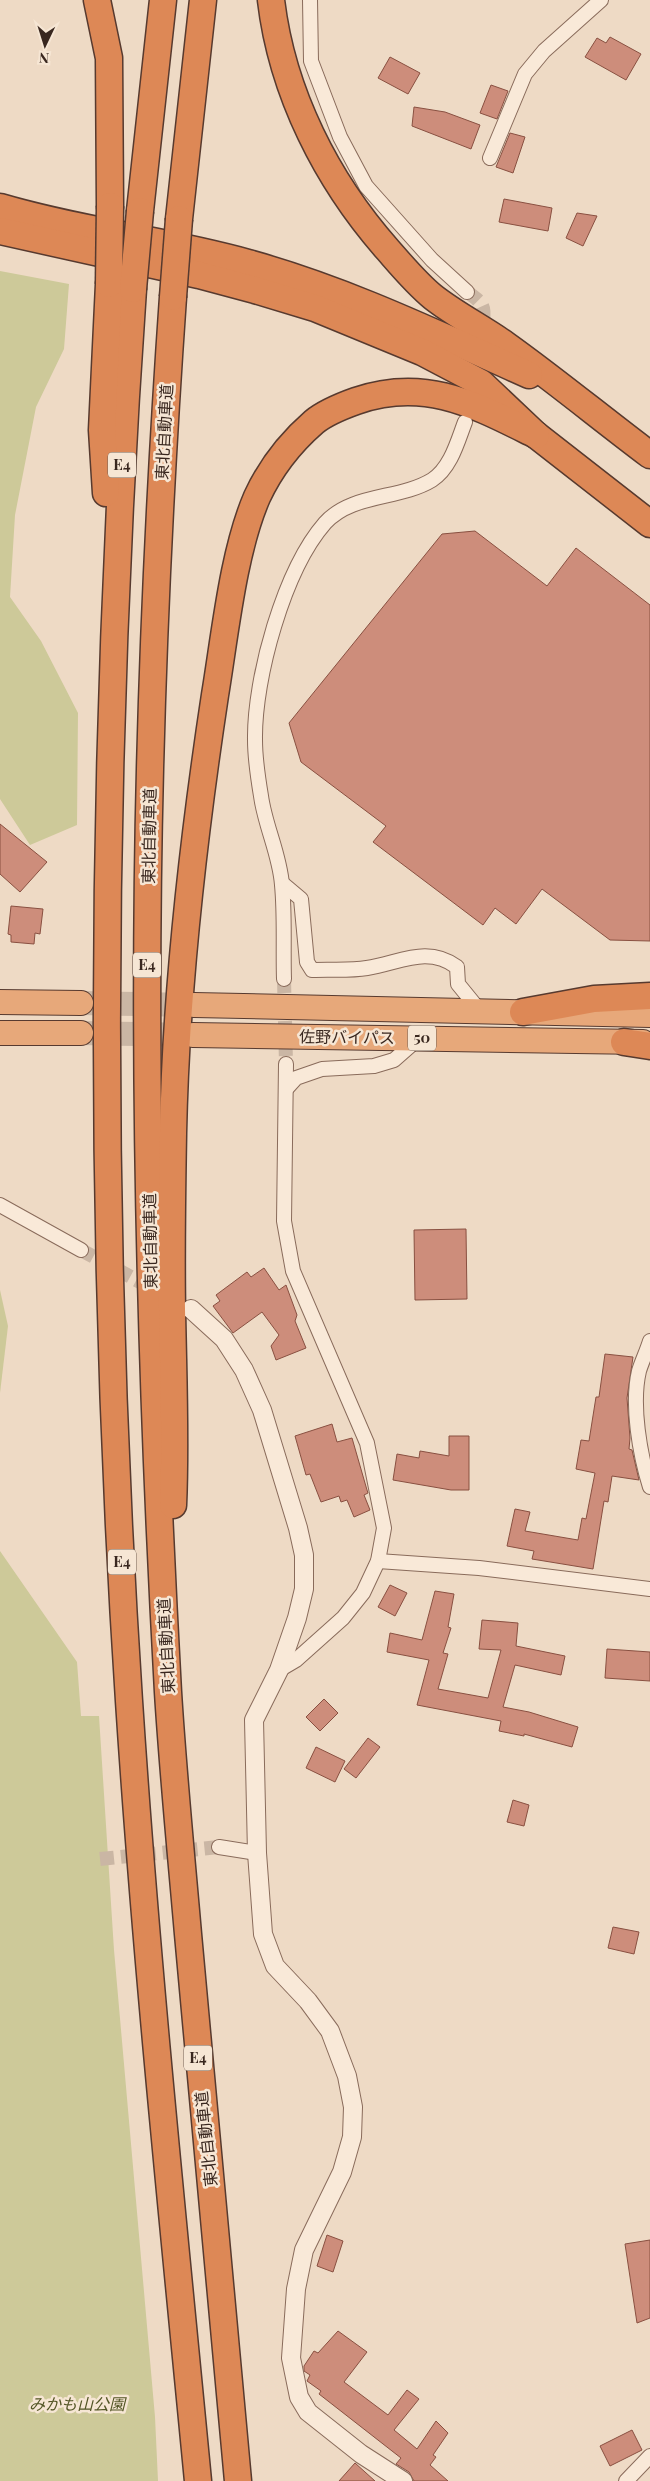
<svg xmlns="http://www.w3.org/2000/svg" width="650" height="2481" font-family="'Playfair Display','Noto Sans JP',serif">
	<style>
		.green { fill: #cdc999 }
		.building { fill: #cd8d7b; stroke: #895041 }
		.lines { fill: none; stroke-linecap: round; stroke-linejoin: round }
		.minor-tunnel { stroke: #cab6a4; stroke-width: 14; stroke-dasharray: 14 7; stroke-linecap: butt }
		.trunk-tunnel { stroke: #cab6a4; stroke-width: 24; stroke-dasharray: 24 12; stroke-linecap: butt }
		.minor-casing { stroke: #896b5b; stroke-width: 16 }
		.tertiary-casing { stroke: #896b5b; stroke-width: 20 }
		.trunk-casing { stroke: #573a2f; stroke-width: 26 }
		.motorway-casing { stroke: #573a2f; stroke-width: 29 }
		.minor { stroke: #f9e9d8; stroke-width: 14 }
		.tertiary { stroke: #f9e9d8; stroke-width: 18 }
		.trunk { stroke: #e7a87a; stroke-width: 24 }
		.motorway { stroke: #dd8856; stroke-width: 26 }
		.motorway-bridge-casing { stroke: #573a2f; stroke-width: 29; stroke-linecap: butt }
		.motorway-bridge { stroke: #dd8856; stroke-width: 26 }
		.labels { text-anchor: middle; stroke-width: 5; stroke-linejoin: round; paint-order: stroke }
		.shield { fill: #f6e6d4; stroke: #726055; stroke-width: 1 }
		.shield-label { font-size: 15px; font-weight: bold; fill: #39271f }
		.street-label { font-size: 16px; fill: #39271f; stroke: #f6e6d4 }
		.park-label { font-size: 16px; font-style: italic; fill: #535625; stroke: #f6e6d4 }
	</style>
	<rect width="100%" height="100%" fill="#eedac5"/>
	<g class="green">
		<polygon points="0,271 69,284 64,349 36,407 15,515 10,597 41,641 78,713 77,825 30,845 0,799"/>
		<polygon points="0,1290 8,1326 0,1393"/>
		<polygon points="0,1551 77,1662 81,1716 99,1716 114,1950 155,2417 158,2481 0,2481"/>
	</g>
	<g class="building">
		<polygon points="610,37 641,54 626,80 585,57 597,38 606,43"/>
		<polygon points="390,57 420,73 408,94 378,78"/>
		<polygon points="491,85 508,91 497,119 480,113"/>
		<polygon points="414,107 445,112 480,125 471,149 412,126"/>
		<polygon points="510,133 525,137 513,173 496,167"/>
		<polygon points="504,199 552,208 548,231 499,222"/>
		<polygon points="577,213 597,216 583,246 566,238"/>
		<polygon points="475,531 547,586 576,548 650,605 650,941 610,940 542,889 516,924 495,908 483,925 373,842 386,826 301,762 289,723 442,534"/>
		<polygon points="0,824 47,862 20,892 0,874"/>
		<polygon points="11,906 43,909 40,934 35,933 34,944 11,942 11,935 8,934"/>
		<polygon points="466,1229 467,1299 415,1300 414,1230"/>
		<polygon points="264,1268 279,1290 286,1285 297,1315 295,1321 306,1348 276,1360 271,1346 279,1335 262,1312 233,1333 213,1306 220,1301 216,1295 247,1272 251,1277"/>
		<polygon points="605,1354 633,1357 627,1398 630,1438 629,1449 632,1450 639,1480 612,1476 608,1502 604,1501 593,1569 532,1559 534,1551 507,1546 515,1509 530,1512 525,1531 578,1540 582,1518 586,1519 595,1473 576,1469 581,1440 589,1441 596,1397 599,1397"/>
		<polygon points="332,1424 337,1442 352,1438 367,1490 368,1493 364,1495 370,1510 354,1517 347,1500 341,1502 339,1496 321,1502 310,1474 306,1475 295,1436"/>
		<polygon points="449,1436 469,1436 469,1490 451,1490 393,1480 397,1454 419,1458 420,1451 449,1456"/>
		<polygon points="390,1585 407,1593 395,1616 378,1607"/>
		<polygon points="435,1591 454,1594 448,1627 451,1628 443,1653 448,1654 438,1689 488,1698 501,1650 479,1649 482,1620 518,1623 516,1646 565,1656 561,1675 515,1665 503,1707 529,1712 578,1727 572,1747 524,1734 524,1736 499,1731 501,1721 417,1705 429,1660 387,1652 390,1633 422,1640"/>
		<polygon points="607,1649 650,1652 650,1681 605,1678"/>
		<polygon points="324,1699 338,1713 320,1731 306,1717"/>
		<polygon points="368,1738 380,1747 356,1778 344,1769"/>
		<polygon points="316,1747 345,1761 335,1782 306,1768"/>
		<polygon points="513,1800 529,1805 524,1826 507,1822"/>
		<polygon points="613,1927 639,1932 634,1954 608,1948"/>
		<polygon points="327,2235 343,2241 333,2272 317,2266"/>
		<polygon points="650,2240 650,2318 637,2323 625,2244"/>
		<polygon points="338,2331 367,2352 344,2382 388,2415 407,2390 419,2399 394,2430 417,2449 436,2421 448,2433 433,2455 436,2457 430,2465 448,2481 414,2481 409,2472 396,2464 401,2458 319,2394 321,2391 307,2381 310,2375 304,2371 304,2366 314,2351 318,2353"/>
		<polygon points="632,2430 642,2450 610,2466 600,2446"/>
		<polygon points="355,2463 375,2481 339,2481"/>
	</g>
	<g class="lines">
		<g class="minor-tunnel">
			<path d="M467 292C487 305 485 309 481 332"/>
			<polyline points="284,979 286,1064"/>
			<polyline points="81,1250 153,1289"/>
			<polyline points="100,1859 219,1847"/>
		</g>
		<g class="trunk-tunnel">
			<polyline points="81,1003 194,1005"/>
			<polyline points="81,1033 193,1035"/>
		</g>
		<defs>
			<g id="minor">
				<polyline points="310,0 311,61 340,137 366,186 432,260 467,292"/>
				<polyline points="490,158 525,74 544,51 601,0"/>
				<path d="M282 883 301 899 307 962 312 970C330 969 349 971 367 968 400 963 427 945 457 967L458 984 480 1011"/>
				<path d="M284 979C283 948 285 916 282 885 280 855 265 826 261 796 258 778 255 758 255 740 254 678 284 570 325 523 352 493 399 500 432 480 451 468 458 440 465 422"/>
				<polyline points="286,1089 296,1078 322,1069 374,1066 394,1060 419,1038"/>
				<polyline points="0,1205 81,1250"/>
				<path d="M650 1341C647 1351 642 1361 639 1371 631 1405 640 1455 650 1487"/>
				<polyline points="378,1561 479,1568 650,1589"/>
				<polyline points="279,1670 296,1660 343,1618 363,1593 378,1561 384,1528 367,1443 293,1271 284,1221 286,1064"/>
				<polyline points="219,1847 257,1853"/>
				<polyline points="626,2481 650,2456"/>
			</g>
			<polyline id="tertiary" points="191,1309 224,1339 244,1370 262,1410 298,1528 304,1555 304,1589 297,1618 279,1670 254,1720 257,1853 263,1934 275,1966 308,2001 330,2031 347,2076 353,2107 352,2137 342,2172 304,2250 296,2289 291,2358 299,2397 308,2412 361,2454 403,2481"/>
			<g id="trunk">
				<polyline points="0,1002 81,1003"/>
				<polyline points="194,1005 650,1015"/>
				<polyline points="0,1033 81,1033"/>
				<polyline points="193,1035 643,1042"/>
			</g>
			<g id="motorway">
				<polyline points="97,0 109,58 110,206"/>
				<path d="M271 0C282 93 327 181 388 250 402 266 416 283 433 297 456 315 482 328 506 345 555 380 602 419 650 455"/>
				<path d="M0 207C81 231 166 240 248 263 346 290 437 334 529 375"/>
				<polyline points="140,211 163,0"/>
				<polyline points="179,219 203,0"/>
				<polyline points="0,231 199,275 255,290 315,308 422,352 481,383 536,435 650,524"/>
				<path d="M133 289C100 759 98 1231 129 1701 146 1961 173 2221 198 2481"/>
				<path d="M173 297C162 454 154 612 150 769 142 1077 151 1385 168 1692 173 1773 181 1853 188 1934 204 2116 222 2298 238 2481"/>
				<polyline points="106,493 102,430 109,284"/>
				<polyline points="523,1012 594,999 650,996"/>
				<polyline points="624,1042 650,1046"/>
				<path d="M173 1505C176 1440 173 1375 172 1309 171 1250 172 1192 173 1133 176 987 193 840 215 695 225 635 233 552 257 497 270 469 291 442 314 422 326 412 342 406 356 401 426 377 475 405 536 435"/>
			</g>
		</defs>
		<use href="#minor" class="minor-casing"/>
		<use href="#tertiary" class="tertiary-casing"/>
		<use href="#trunk" class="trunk-casing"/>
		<use href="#motorway" class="motorway-casing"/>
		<use href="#minor" class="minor"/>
		<use href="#tertiary" class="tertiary"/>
		<use href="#trunk" class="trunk"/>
		<use href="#motorway" class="motorway"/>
		<defs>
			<g id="motorway-bridge">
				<polyline points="109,284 110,206"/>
				<polyline points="133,289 140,211"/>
				<polyline points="173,297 179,219"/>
			</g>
		</defs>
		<use href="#motorway-bridge" class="motorway-bridge-casing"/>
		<use href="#motorway-bridge" class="motorway-bridge"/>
	</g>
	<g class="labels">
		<g class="shield">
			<rect x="108" y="452.5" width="28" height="25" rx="4"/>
			<rect x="133" y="952.5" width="28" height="25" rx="4"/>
			<rect x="408" y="1025.5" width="28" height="25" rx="4"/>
			<rect x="108" y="1549.5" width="28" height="25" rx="4"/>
			<rect x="184" y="2045.5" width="28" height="25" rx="4"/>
		</g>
		<g class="shield-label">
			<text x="122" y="470">E4</text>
			<text x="147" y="970">E4</text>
			<text x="422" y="1043">50</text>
			<text x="122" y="1567">E4</text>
			<text x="198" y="2063">E4</text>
		</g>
		<g class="street-label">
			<text transform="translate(164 432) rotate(-87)" y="6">東北自動車道</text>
			<text transform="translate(149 836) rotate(-89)" y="6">東北自動車道</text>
			<text transform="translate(347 1037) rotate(1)" y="6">佐野バイパス</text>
			<text transform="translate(150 1241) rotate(-91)" y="6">東北自動車道</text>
			<text transform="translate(166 1646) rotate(-93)" y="6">東北自動車道</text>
			<text transform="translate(206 2139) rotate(-96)" y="6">東北自動車道</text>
		</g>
		<g class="park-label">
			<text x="77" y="2410">みかも山公園</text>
		</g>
	</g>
	<g transform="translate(45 45) rotate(184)" stroke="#f6e6d4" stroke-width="4" paint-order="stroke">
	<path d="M0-4L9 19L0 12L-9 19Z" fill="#39271f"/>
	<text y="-8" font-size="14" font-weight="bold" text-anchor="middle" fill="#39271f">N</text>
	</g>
</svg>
